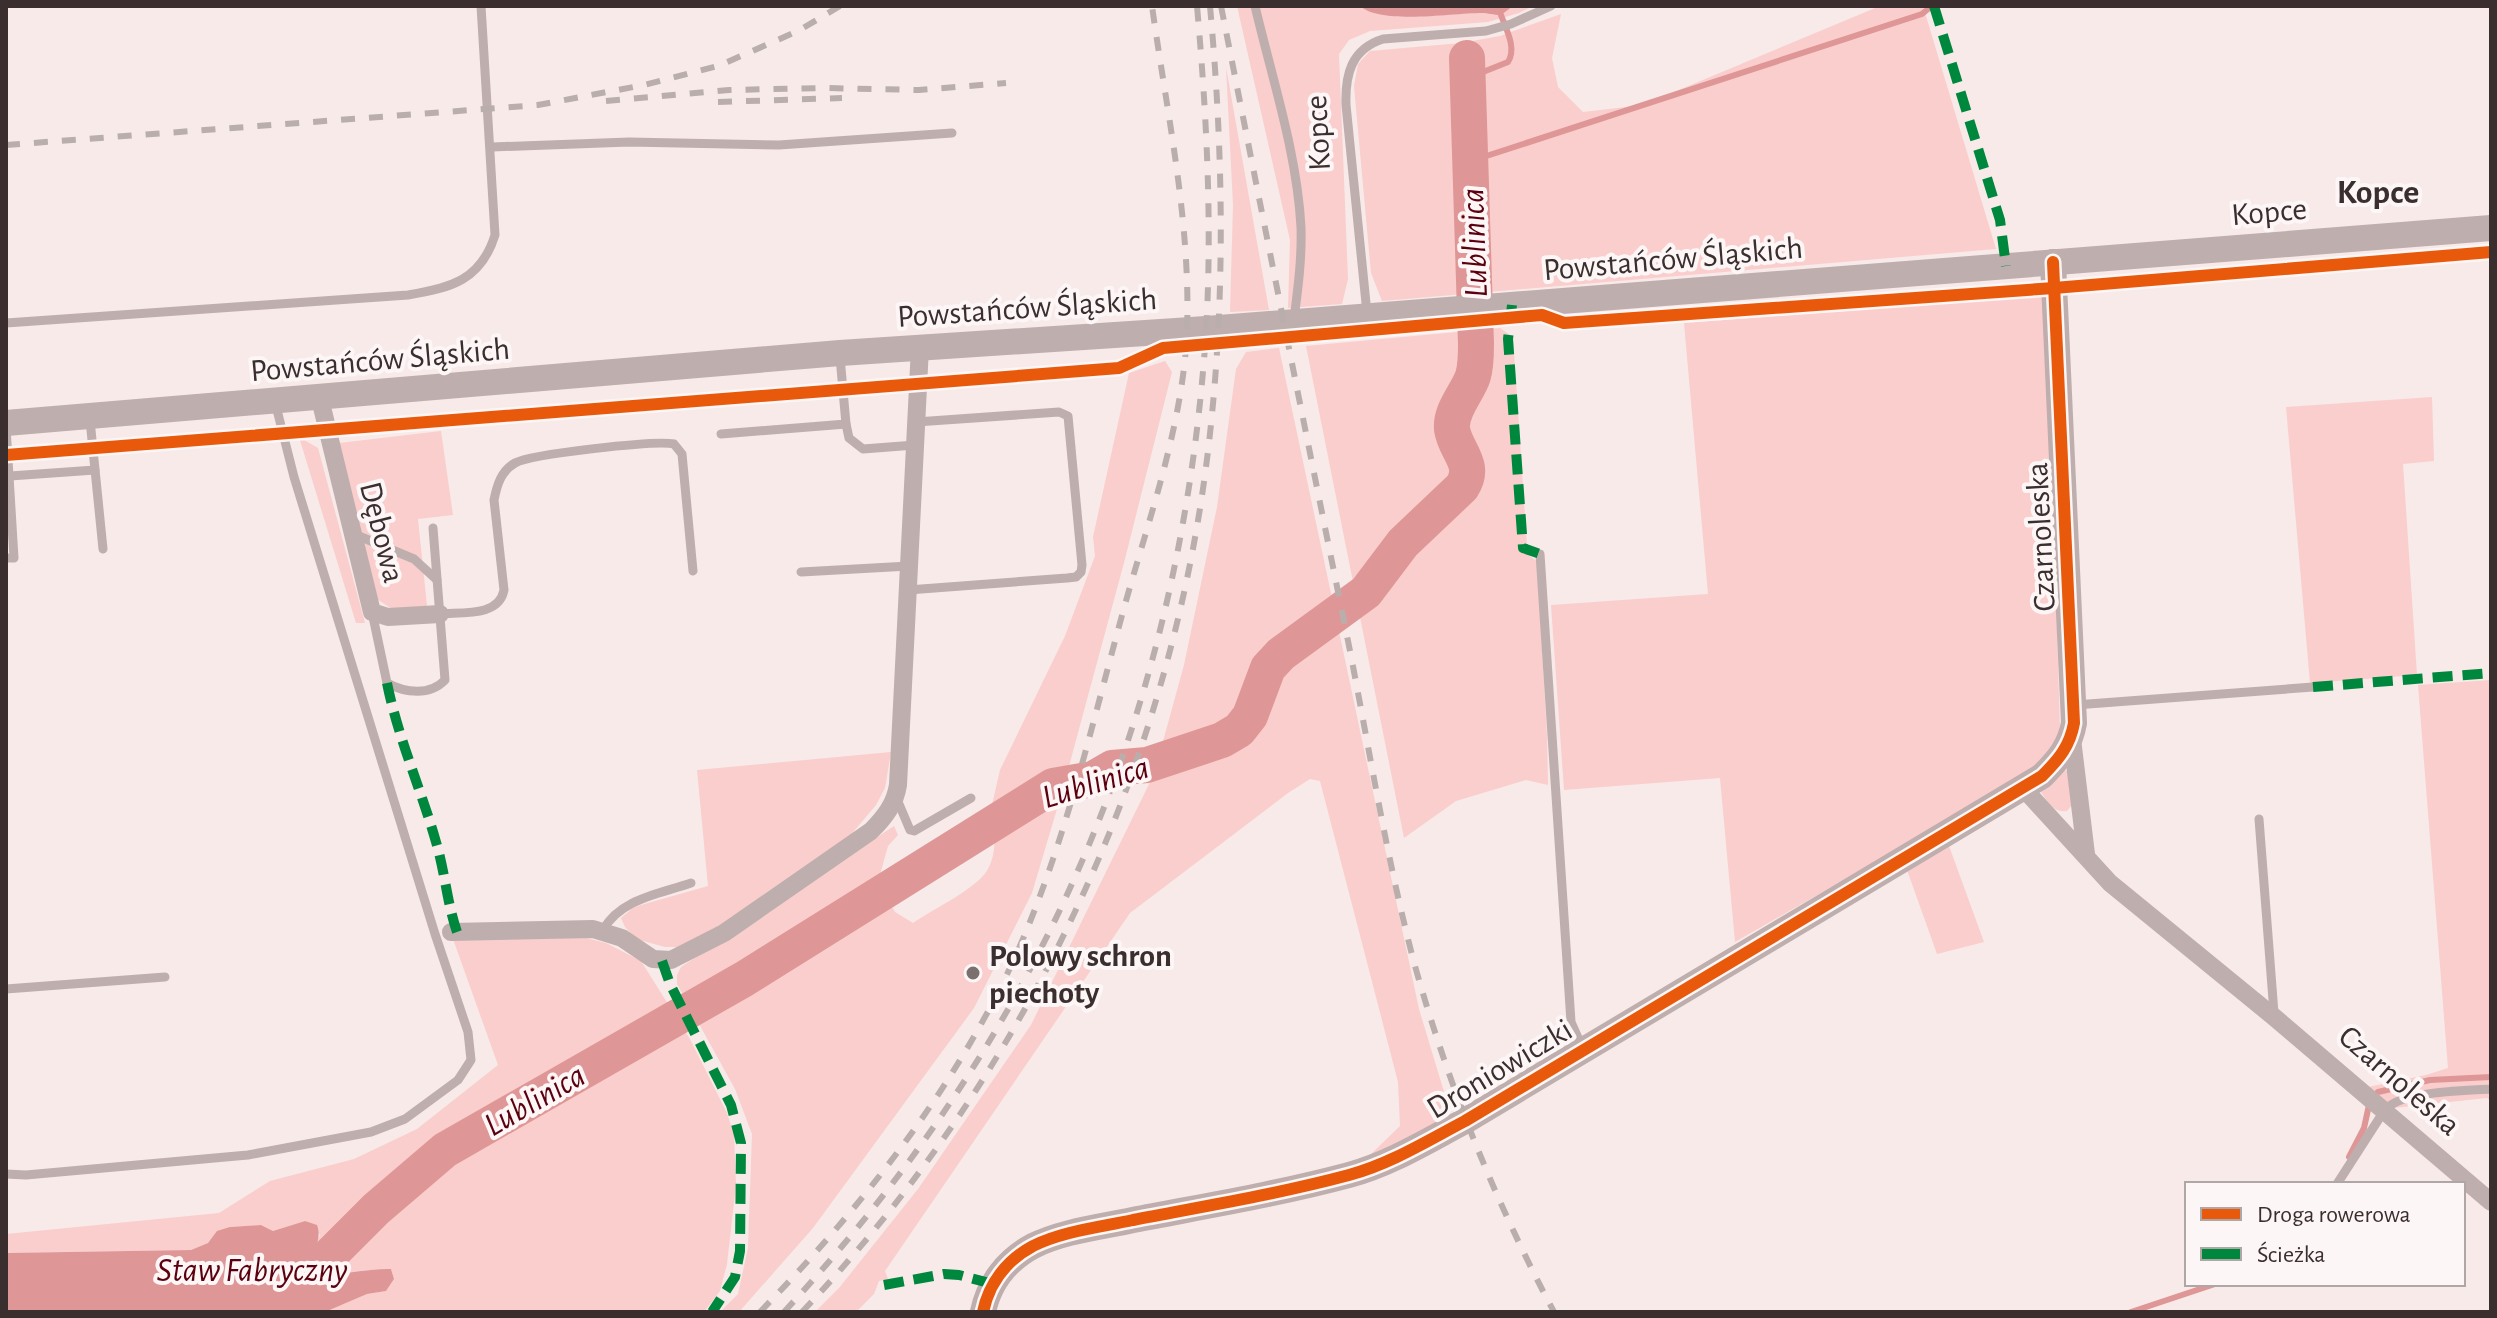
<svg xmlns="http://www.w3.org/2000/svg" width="2497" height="1318" font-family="'Alegreya Sans',sans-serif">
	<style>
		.green { fill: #facecc }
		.water { fill: #de9796 }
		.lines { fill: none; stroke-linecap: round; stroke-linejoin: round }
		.stream { stroke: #de9796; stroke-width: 6 }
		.river { stroke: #de9796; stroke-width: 36 }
		.lane { stroke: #beafae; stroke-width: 9 }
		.street { stroke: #beafae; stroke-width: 18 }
		.secondary { stroke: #beaeae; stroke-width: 26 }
		.rail { stroke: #baaead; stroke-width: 6; stroke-dasharray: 14 14; stroke-linecap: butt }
		.quiet { stroke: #00873e; stroke-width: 10; stroke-dasharray: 20 10; stroke-linecap: butt }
		.cycleway-casing { stroke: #fdf6f6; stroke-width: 17 }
		.cycleway { stroke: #e8590c; stroke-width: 12 }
		.poi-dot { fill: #7c706f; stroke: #fdf6f6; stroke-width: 3 }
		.labels { text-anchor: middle; stroke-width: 8; stroke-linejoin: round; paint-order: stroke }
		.street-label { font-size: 32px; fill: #3a2e2e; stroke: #fdf6f6 }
		.poi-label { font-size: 32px; font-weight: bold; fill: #3a2e2e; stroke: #fdf6f6; text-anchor: start }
		.neighbourhood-label { font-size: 34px; font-weight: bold; fill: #3a2e2e; stroke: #fdf6f6 }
		.water-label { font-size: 34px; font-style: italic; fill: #5a000e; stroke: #fdf6f6 }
	</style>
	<rect width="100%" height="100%" fill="#f7eae9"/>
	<g class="green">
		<polygon points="1237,6 1533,6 1519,13 1488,22 1370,31 1349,40 1339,54 1348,279 1342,304 1288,308 1290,240"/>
		<polygon points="1880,6 1923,6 1996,249 1382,301 1371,273 1354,86 1358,64 1370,51 1461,43 1500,36 1561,14 1552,58 1558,87 1583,112 1643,105"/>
		<polygon points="1226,67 1269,310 1230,312 1233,205"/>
		<polygon points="2047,296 2060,731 2049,753 2025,776 1735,942 1720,778 1564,790 1551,605 1708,594 1684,323"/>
		<polygon points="1500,328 1513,337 1527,546 1528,555 1537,561 1547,735 1548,785 1526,780 1456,801 1404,838 1306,346"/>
		<polygon points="1279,348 1419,1009 1451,1115 1422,1132 1369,1156 1400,1126 1398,1082 1320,781 1310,779 1288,793 1130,913 885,1271 888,1279 879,1281 874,1294 856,1312 815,1312 839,1288 918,1189 1031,1025 1154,774 1184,665 1217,507 1236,369 1246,352"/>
		<path d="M1165 361 1172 372 1125 559 1062 792 1032 893 974 1008 813 1228 739 1312H720L738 1294 748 1248 752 1134 735 1089 677 984V975L681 967 894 826 898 835 888 846 878 882 895 912 913 923C932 910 967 893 982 877 996 864 998 833 989 818L1000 770 1065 636 1095 556 1093 537 1129 373Z"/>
		<polygon points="2432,397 2434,461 2403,464 2417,675 2310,683 2286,407"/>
		<polygon points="441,431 453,515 418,519 427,606 392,609 377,599 339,443"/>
		<polygon points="299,437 318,448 365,623 356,623"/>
		<polygon points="2491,680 2491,1101 2487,1098 2393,1108 2368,1087 2426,1075 2448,1068 2418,685"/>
		<polygon points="891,752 885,788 876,805 849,837 714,933 681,947 665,947 636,939 625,927 621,918 634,907 708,886 697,770"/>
		<path d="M2064 770 2069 772 2072 805 2067 811C2052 813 2047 800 2039 789Z"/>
		<polygon points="1949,846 1984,942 1937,954 1907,870"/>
		<path d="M578 936 606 943 641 961 690 1039 727 1113 734 1135 736 1185 727 1264 720 1291 704 1312H325L367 1294 386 1291 394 1279 391 1269C366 1268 337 1278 314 1271L311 1259 320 1235 305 1221 273 1231 261 1225 230 1227 208 1243 191 1250 6 1253V1234L219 1213 270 1181 354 1159 417 1129 498 1065 453 939Z"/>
	</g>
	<g class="water">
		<path d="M1360 6H1513L1501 15C1493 15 1488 13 1482 13 1453 13 1381 25 1360 6Z"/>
		<path d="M305 1221 317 1225C323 1241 310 1254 314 1271 337 1278 366 1268 391 1269L394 1279 386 1291 367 1294 325 1312H6V1253L191 1250 208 1243 217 1231 230 1227 261 1225 273 1231Z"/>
	</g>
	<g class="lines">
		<g class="stream">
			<path d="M1468 78 1508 62C1517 48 1506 29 1501 15"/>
			<polyline points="1471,161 1922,14 1928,9"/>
			<polyline points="2378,1092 2430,1080 2491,1077"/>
			<polyline points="2349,1157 2364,1128 2369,1105"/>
			<polyline points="2131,1312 2215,1284"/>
		</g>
		<path class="river" d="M266 1287 314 1271 376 1209 445 1150 744 979 1053 786 1093 779 1112 768 1147 765 1222 740 1239 730 1250 716 1268 668 1281 654 1366 592 1403 543 1462 487C1477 464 1455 451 1452 429 1450 410 1468 392 1473 376 1476 366 1476 354 1476 344L1467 58"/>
		<g class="lane">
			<path d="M1255 6C1272 78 1297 153 1301 227 1302 258 1298 288 1294 319"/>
			<polyline points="492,147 629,142 779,145 952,133"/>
			<path d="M1367 313 1346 105C1345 75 1351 49 1383 39L1486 31 1511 24 1551 6"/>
			<path d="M6 323 408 295C451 288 481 280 495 235L481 6"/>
			<polyline points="90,420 103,549"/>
			<polyline points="846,424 849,438 863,449 915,445"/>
			<polyline points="721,434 846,424 840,357"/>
			<polyline points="10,476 95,470"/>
			<polyline points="354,534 414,559 437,580"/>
			<polyline points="1540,554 1571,1022 1583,1049"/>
			<polyline points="6,558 14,558 6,427"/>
			<polyline points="801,572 909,566"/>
			<polyline points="908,590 1067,578 1076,577 1081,572 1082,565 1068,416 1059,412 916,422"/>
			<path d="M372 612 387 683C405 693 430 696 445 680L433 528"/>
			<path d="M440 614C462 612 499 617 504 590L494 500C497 485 501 471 515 463 531 454 656 440 674 444L682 454 693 571"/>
			<polyline points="2075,705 2313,687"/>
			<polyline points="896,797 910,830 914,831 971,798"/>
			<polyline points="2259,819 2274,1013"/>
			<path d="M603 930C620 899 659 894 691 883"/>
			<polyline points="6,989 165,977"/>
			<polyline points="6,1174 26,1175 248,1155 371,1132 405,1119 458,1080 471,1060 468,1032 435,934 294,477 275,402"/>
			<path d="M2337 1184 2384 1111C2399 1091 2465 1091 2491 1089"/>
		</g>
		<g class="street">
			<polyline points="320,399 372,612 388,617 440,614"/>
			<polyline points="2072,739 2086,854"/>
			<polyline points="2024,789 2110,883 2274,1017 2491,1202"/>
			<path d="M451 932 593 929 622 938 653 959 671 960 724 933 871 831C885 817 895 804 898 785L920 347"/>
		</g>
		<g class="secondary">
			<polyline points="6,423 840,353 1206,329 2491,228"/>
			<path d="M983 1312C989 1283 1007 1260 1033 1246 1063 1231 1101 1227 1133 1220 1205 1206 1278 1194 1349 1175 1390 1164 1427 1141 1465 1121L2042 776C2059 759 2070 746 2074 723L2053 262"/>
		</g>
		<g class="rail">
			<path d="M1221 6C1262 213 1303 420 1345 626 1368 739 1385 854 1415 966 1449 1087 1495 1201 1554 1312"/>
			<polyline points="606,101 729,90 825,88 919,90 1006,83"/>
			<polyline points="718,102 842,98"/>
			<polyline points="6,145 538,105 644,85 718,66 798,31 840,6"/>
			<path d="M760 1312C862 1207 955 1089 1016 955 1065 845 1092 724 1124 608 1149 518 1183 425 1187 331 1191 222 1167 114 1152 6"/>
			<path d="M784 1312C1039 1037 1177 721 1205 347 1213 234 1207 119 1197 6"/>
			<path d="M802 1312C1020 1082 1165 782 1206 467 1226 313 1224 160 1210 6"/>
		</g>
		<g class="quiet">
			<polyline points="1934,6 2000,220 2006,266"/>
			<polyline points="1512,305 1508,339 1523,548 1540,554"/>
			<path d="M387 683C398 738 421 789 436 842 445 872 447 903 457 932"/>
			<polyline points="2313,687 2491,673"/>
			<polyline points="662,961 670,984 731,1105 741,1143 740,1251 735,1277 712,1312"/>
			<polyline points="884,1285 944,1274 959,1275 993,1284"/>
		</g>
		<defs>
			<g id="cycleway">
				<polyline points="6,455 1119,368 1163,348 1542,315 1564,323 2054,288 2491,252"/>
				<path d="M983 1312C989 1283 1007 1260 1033 1246 1063 1231 1101 1227 1133 1220 1205 1206 1278 1194 1349 1175 1390 1164 1427 1141 1465 1121L2042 776C2059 759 2070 746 2074 723L2053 262"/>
			</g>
		</defs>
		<use href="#cycleway" class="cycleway-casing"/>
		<use href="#cycleway" class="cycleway"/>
	</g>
	<circle class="poi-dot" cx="973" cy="973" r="8"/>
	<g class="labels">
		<g class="street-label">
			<text transform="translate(1317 133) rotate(-93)" y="11">Kopce</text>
			<text transform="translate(2269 211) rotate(-5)" y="11">Kopce</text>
			<text transform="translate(1673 258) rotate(-5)" y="11">Powstańców Śląskich</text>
			<text transform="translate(1027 307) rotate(-4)" y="11">Powstańców Śląskich</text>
			<text transform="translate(380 359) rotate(-5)" y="11">Powstańców Śląskich</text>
			<text transform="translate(383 532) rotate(76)" y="11">Dębowa</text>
			<text transform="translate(2040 537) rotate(-93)" y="11">Czarnoleska</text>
			<text transform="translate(1499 1068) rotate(-31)" y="11">Droniowiczki</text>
			<text transform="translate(2400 1080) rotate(41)" y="11">Czarnoleska</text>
		</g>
		<g class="poi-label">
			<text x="989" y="966">Polowy schron<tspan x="989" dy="37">piechoty</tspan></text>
		</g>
		<g class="neighbourhood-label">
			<text x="2378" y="203">Kopce</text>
		</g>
		<g class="water-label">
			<text transform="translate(1473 243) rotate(-92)" y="12">Lublinica</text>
			<text transform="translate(1095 781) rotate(-17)" y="12">Lublinica</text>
			<text transform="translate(534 1099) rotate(-30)" y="12">Lublinica</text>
			<text x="252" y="1281">Staw Fabryczny</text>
		</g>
	</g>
	<rect width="2497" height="1318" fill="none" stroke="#3a2e2e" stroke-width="16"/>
	<rect x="2185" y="1182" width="280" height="104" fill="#fdf6f6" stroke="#afa6a6" stroke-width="2"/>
	<rect x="2201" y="1208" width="40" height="12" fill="#e8590c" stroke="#afa6a6" stroke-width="2"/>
	<text x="2257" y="1222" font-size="24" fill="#3a2e2e">Droga rowerowa</text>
	<rect x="2201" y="1248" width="40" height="12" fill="#00873e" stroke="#afa6a6" stroke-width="2"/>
	<text x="2257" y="1262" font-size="24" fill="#3a2e2e">Ścieżka</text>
</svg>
